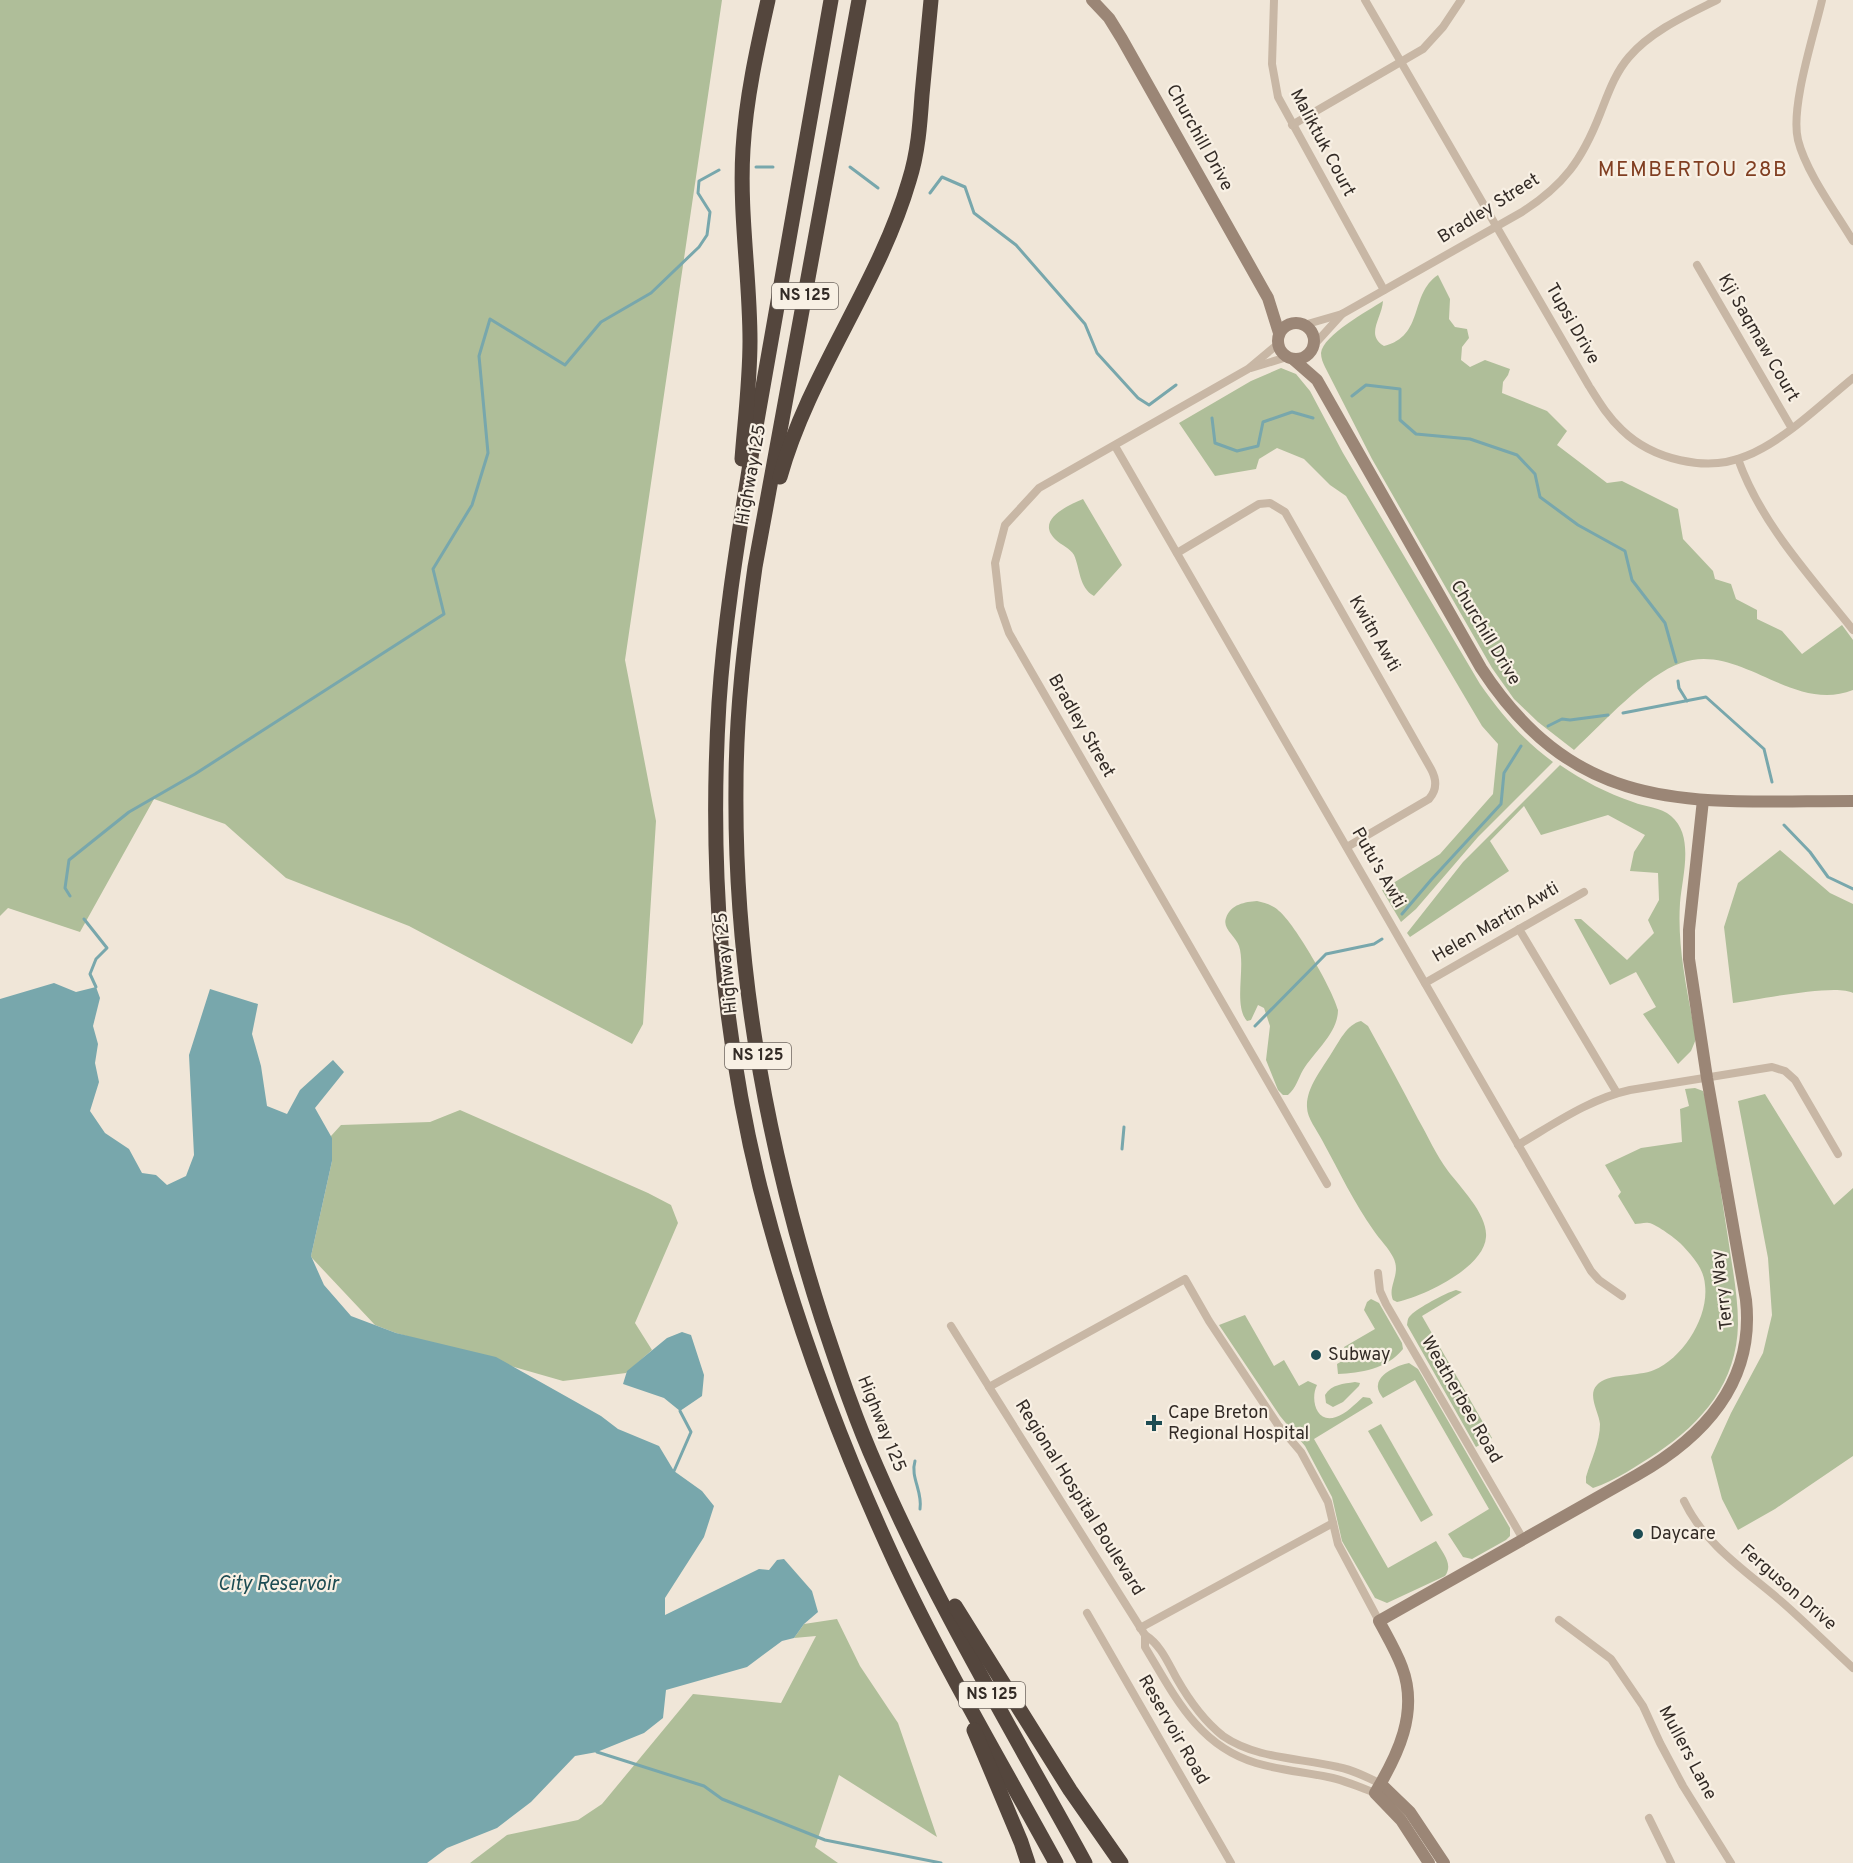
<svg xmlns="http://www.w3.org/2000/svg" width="1853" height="1863" font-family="Overpass,sans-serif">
<rect width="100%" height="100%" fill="#f0e6d8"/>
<!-- green -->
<g fill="#afbe99">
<path d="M0,0H722L625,660L656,821L643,1024L632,1044L409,926L286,878L225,824L154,799L80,932L8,908L0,916Z"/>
<path d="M1438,275L1450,299L1449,319L1455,327L1467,329L1469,338L1462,347L1461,360L1470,367L1485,360L1510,369L1508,375L1503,382L1502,393L1547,411L1567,431L1557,445L1607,483L1622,481L1678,509L1683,539L1713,571L1715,579L1731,584L1736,599L1757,610V619L1782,631L1802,654L1842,625L1853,640V690C1792,714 1740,642 1681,663C1647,674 1602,724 1574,750L1538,722L1514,699L1492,668L1372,459L1325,367C1323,363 1321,358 1321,353C1323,335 1368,311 1383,301C1382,318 1365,335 1384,346C1425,336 1409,294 1438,275Z"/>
<path d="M1281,368L1296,374L1310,391L1343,453L1480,684C1501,714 1523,740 1553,762L1478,837L1416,909L1401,922L1382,890L1440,854L1493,794L1498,744L1482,726L1346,496L1330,485L1304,459L1277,448L1259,459L1256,469L1215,476L1179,423L1251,381Z"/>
<path d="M1083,499L1122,565L1094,596C1079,588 1080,568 1074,555C1070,548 1061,545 1056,540C1034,520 1069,505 1083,499Z"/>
<path d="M1560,765C1583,781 1607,793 1633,802C1645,807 1661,807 1671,816C1695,836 1682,877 1680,903C1677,949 1688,994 1696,1039L1691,1051L1678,1064L1643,1014L1656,1007L1636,972L1610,985L1574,919H1581L1627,960L1654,933L1648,920L1659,900L1658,873L1630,871L1634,852L1645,835L1608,815L1541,835L1524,806L1490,841L1509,871L1410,937L1407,933L1463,862Z"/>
<path d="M1780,850L1830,893L1853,904V993C1837,983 1756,1000 1733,1003L1724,927L1738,883Z"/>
<path d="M1257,901C1265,903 1273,905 1279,911C1295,924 1333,990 1338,1010C1338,1033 1314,1052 1303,1070C1298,1079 1296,1088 1288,1095H1283L1278,1090L1266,1060L1270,1026L1264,1008L1258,1005L1251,1020L1247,1021C1233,1005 1246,967 1239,946C1236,936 1222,929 1226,918C1231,904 1245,902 1257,901Z"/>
<path d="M1361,1021L1368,1026C1385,1057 1402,1088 1418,1119C1428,1136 1436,1155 1448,1171C1461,1188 1488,1215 1486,1237C1484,1268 1424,1296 1397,1302L1393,1300C1387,1286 1402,1274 1393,1257C1388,1247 1380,1240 1374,1231C1354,1203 1339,1171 1322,1140C1317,1130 1307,1118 1307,1107C1306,1088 1322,1069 1331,1054C1339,1042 1347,1024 1361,1021Z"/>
<path d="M1695,1088L1703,1091L1707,1103C1714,1148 1721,1193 1728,1238C1732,1266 1738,1295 1738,1324C1737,1382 1703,1422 1657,1453C1638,1465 1615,1481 1593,1488L1586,1483V1477C1591,1460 1600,1442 1600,1424C1599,1412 1587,1395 1597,1385C1607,1373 1638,1377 1654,1370C1683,1358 1709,1317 1705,1285C1704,1269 1693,1257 1683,1246C1678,1240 1656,1224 1649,1223C1645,1222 1639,1224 1635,1224L1618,1196L1621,1192L1605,1165L1641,1148L1682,1142L1680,1109L1689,1106L1685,1089Z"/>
<path d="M1765,1094L1834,1205L1853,1188V1456L1775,1509L1738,1530L1722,1499L1711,1457L1731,1413L1763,1353L1772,1315L1768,1258L1738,1101Z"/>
<path d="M460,1110L648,1193L671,1205L678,1223L635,1323L652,1350L626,1373L563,1381L396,1333L375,1325L312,1258L311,1256L332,1161L331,1136L341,1125L430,1122Z"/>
<path d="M1456,1290L1462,1292L1422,1316L1492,1438L1476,1447L1407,1325C1408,1320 1407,1319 1411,1315C1418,1308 1445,1293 1456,1290Z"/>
<path d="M1371,1299L1379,1303L1402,1343L1403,1349C1387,1369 1360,1373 1338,1374L1337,1364L1349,1357L1344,1347L1375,1329L1364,1310L1367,1302Z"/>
<path d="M1245,1315L1274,1366L1284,1360L1299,1386L1308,1381L1317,1385C1310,1399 1316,1424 1336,1417C1346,1414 1355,1404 1363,1397L1370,1398L1373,1403L1314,1439L1388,1568L1436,1541C1442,1552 1454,1564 1445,1576L1387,1603L1375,1598L1342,1541L1332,1497L1305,1446L1280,1416L1219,1325Z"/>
<path d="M1409,1363L1418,1369L1510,1528V1536L1506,1540L1472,1559L1463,1557L1448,1534L1489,1509L1415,1380L1383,1398C1380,1394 1377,1389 1378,1385C1379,1373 1399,1365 1409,1363Z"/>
<path d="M1355,1382L1360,1383L1359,1386L1343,1402L1333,1407L1326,1403L1325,1395C1332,1384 1343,1384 1355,1382Z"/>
<path d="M1381,1424L1433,1515L1421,1522L1368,1431Z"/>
<path d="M837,1619L860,1666L898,1723L937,1837L839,1775L815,1847L838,1863H470L507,1835L578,1820L602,1804L693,1694L781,1703L816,1636L794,1638L804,1624Z"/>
</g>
<!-- water -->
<g fill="#78a7ac">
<path d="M54,983L76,992L96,987L100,998L93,1026L98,1044L95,1063L99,1082L90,1111L105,1133L129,1149L142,1173L156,1175L167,1185L186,1176L194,1155L189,1055L210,989L258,1004L252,1034L261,1066L267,1106L287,1114L300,1090L333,1060L344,1072L315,1108L332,1138V1161L311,1256L324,1285L351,1316L396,1333L496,1357L601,1416L618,1429L659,1446L674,1471L702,1491L714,1506L704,1537L665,1598V1615L759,1569L769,1570L777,1560L784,1559L812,1591L818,1612L804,1624L794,1638L782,1641L747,1667L666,1690L663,1718L644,1733L597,1752L575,1756L531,1802L497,1828L447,1848L427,1863H0V999Z"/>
<path d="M682,1332L691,1335L704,1375L702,1396L680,1411L664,1398L623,1384L627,1371L667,1338Z"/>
</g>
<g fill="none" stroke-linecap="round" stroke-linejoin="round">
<!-- stream -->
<g stroke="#78a7ac" stroke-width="3">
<path d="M756,167H773"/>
<path d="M850,167L878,188"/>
<path d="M930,193L942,177L965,187L974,213L1016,245L1085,324L1097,353L1138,398L1149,405L1176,385"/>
<path d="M1352,396L1366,385L1400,389V420L1416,434L1470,439L1517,455L1535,474L1540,497L1578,525L1625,551L1632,580L1665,623L1676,662"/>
<path d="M1212,418L1215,443L1237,451L1258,446L1263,422L1292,412L1313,418"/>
<path d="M1678,681L1679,688L1687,701"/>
<path d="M1623,713L1706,697L1764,749L1772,782"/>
<path d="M1548,726L1562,719L1570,720L1608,715"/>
<path d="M1784,825L1810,852L1828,877L1853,889"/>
<path d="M70,896L65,888L69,860L129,812L195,774L444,614L433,569L472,505L488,453L479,356L490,319L565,365L601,322L651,293L699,247L707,235L710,212L698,193L699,181L719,170"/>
<path d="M1402,914L1431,880L1501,804L1504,773L1521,746"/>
<path d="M84,919L107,948L96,959L90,974L96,987"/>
<path d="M1255,1026L1326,954L1374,944L1382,939"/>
<path d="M1122,1149L1124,1127"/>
<path d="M915,1461C910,1477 923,1492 920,1509"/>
<path d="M674,1471L691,1432L680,1411"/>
<path d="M597,1752L704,1786L722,1799L825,1840L941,1863"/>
</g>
<!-- street -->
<g stroke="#c8b7a5" stroke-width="8">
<path d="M1274,0L1272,64L1278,97L1384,290"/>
<path d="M1365,0L1589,386C1599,402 1608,417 1622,430C1652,459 1706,473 1746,456C1784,441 1821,404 1853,378"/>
<path d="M1822,0C1814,35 1790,107 1798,140C1806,172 1835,211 1853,241"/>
<path d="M1292,125L1423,49L1443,27L1461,0"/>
<path d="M1697,265L1791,427"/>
<path d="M1304,325L1342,314L1522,212C1564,185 1582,160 1600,114C1608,94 1615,73 1629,57C1651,31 1687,15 1717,0"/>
<path d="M1278,344L1248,369L1039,488L1005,525L995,563L1000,607L1009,633L1327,1184"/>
<path d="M1313,346L1342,314"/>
<path d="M1251,368L1287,357"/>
<path d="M1115,446L1591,1271L1599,1280L1622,1296"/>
<path d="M1738,459C1761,524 1811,577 1853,630"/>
<path d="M1177,553L1259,504L1270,503L1285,512L1431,769C1437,780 1437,790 1429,799L1347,847"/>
<path d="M1519,929L1617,1093"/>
<path d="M1425,983L1584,892"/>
<path d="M1518,1145C1554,1124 1589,1099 1630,1090L1772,1067L1785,1071L1795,1080L1838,1154"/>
<path d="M1378,1273L1380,1291L1386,1304L1523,1539"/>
<path d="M951,1326L989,1387"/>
<path d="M1684,1501C1705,1545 1746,1571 1782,1602C1806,1623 1829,1646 1853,1668"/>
<path d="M1087,1613L1231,1863"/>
<path d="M1559,1620L1611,1659L1643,1706L1660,1743L1683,1786L1731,1863"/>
<path d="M1379,1621L1338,1544L1328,1502L1301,1452L1278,1425L1209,1321L1185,1279L989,1387L1145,1635C1161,1645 1168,1663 1177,1679C1189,1700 1204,1721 1223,1736C1256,1759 1301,1758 1338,1767C1353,1770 1367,1777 1381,1784"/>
<path d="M1140,1628L1333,1523"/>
<path d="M1145,1635V1647C1174,1695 1198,1746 1256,1763C1279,1770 1304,1772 1328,1777C1344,1780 1360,1787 1375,1793"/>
<path d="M1649,1818L1671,1863"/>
</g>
<!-- secondary -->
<g stroke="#9b8676" stroke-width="12">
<path d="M1092,0L1109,18L1122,39L1268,298L1279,333"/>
<circle cx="1296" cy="341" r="18"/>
<path d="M1293,359L1317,380L1481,668C1580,819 1694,801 1853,801"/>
<path d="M1381,1784L1410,1812L1444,1863"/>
<path d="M1429,1863L1401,1820L1375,1793C1398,1755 1419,1712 1402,1667C1396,1651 1387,1636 1379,1621L1637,1475C1704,1437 1755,1382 1746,1300L1707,1078L1689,959V930L1703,800"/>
</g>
<!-- highway -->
<g stroke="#54463d" stroke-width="15">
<path d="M831,0C805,144 779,288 755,432C741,522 725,612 719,703C709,863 721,1030 760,1187C793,1316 839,1441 895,1562C943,1665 1002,1764 1056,1863"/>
<path d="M859,0L755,567C745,639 736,712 736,785C734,967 767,1148 822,1319C839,1370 855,1419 877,1468C936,1604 1014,1733 1085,1863"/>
<path d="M742,459C745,420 750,380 750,341C750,277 739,213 743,149C746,98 757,49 768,0"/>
<path d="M780,477C809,373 879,284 909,181C918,153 920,124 922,95C925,64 928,32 931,0"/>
<path d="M955,1606L1070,1790L1121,1863"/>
<path d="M974,1730L1021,1842L1028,1863"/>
</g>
</g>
<!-- markers -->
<g fill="#1d4c53" stroke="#f8f0e4" stroke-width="2">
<circle cx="1316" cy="1355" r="6"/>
<path d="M1151 1414h6v6h6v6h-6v6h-6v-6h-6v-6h6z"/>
<circle cx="1638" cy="1534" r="6"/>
</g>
<g text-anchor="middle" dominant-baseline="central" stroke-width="4.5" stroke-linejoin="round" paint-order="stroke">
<!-- shield labels -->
<g fill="#f8f0e4" stroke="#6e665f" stroke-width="1.5">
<rect x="772" y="283" width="66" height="26" rx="4.5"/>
<rect x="725" y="1043" width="66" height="26" rx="4.5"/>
<rect x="959" y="1682" width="66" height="26" rx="4.5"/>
</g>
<g font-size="16" font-weight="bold" fill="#332b26">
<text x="805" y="296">NS 125</text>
<text x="758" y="1056">NS 125</text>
<text x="992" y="1695">NS 125</text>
</g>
<!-- street labels -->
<g font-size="18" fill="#332b26" stroke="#f8f0e4">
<text transform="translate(1199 138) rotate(61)">Churchill Drive</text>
<text transform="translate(1322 143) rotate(62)">Maliktuk Court</text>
<text transform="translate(1489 209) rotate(-32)">Bradley Street</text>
<text transform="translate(1572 324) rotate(60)">Tupsi Drive</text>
<text transform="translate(1758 338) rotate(60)">Kji Saqmaw Court</text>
<text transform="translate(752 475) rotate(-80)">Highway 125</text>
<text transform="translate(1485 633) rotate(59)">Churchill Drive</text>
<text transform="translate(1374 634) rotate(60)">Kwitn Awti</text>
<text transform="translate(1081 726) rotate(60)">Bradley Street</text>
<text transform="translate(1378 868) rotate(60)">Putu's Awti</text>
<text transform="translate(1496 923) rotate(-30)">Helen Martin Awti</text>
<text transform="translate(727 963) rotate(-96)">Highway 125</text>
<text transform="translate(1723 1290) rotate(-97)">Terry Way</text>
<text transform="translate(1461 1400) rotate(60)">Weatherbee Road</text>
<text transform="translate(881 1424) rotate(68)">Highway 125</text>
<text transform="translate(1079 1498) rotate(58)">Regional Hospital Boulevard</text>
<text transform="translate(1788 1588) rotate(41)">Ferguson Drive</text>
<text transform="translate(1173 1730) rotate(60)">Reservoir Road</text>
<text transform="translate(1687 1753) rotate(62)">Mullers Lane</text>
</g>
<!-- poi labels -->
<g font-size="18" fill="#332b26" stroke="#f8f0e4" text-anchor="start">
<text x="1328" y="1355">Subway</text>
<text x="1168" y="1413">Cape Breton<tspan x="1168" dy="21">Regional Hospital</tspan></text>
<text x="1650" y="1534">Daycare</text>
</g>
<!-- water labels -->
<g font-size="20" font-style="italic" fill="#1d4c53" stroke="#f8f0e4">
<text x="278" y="1585">City Reservoir</text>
</g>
<!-- quarter labels -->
<g font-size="21" letter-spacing="1.5" fill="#803e21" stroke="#f8f0e4">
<text x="1693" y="170">MEMBERTOU 28B</text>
</g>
</g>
</svg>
